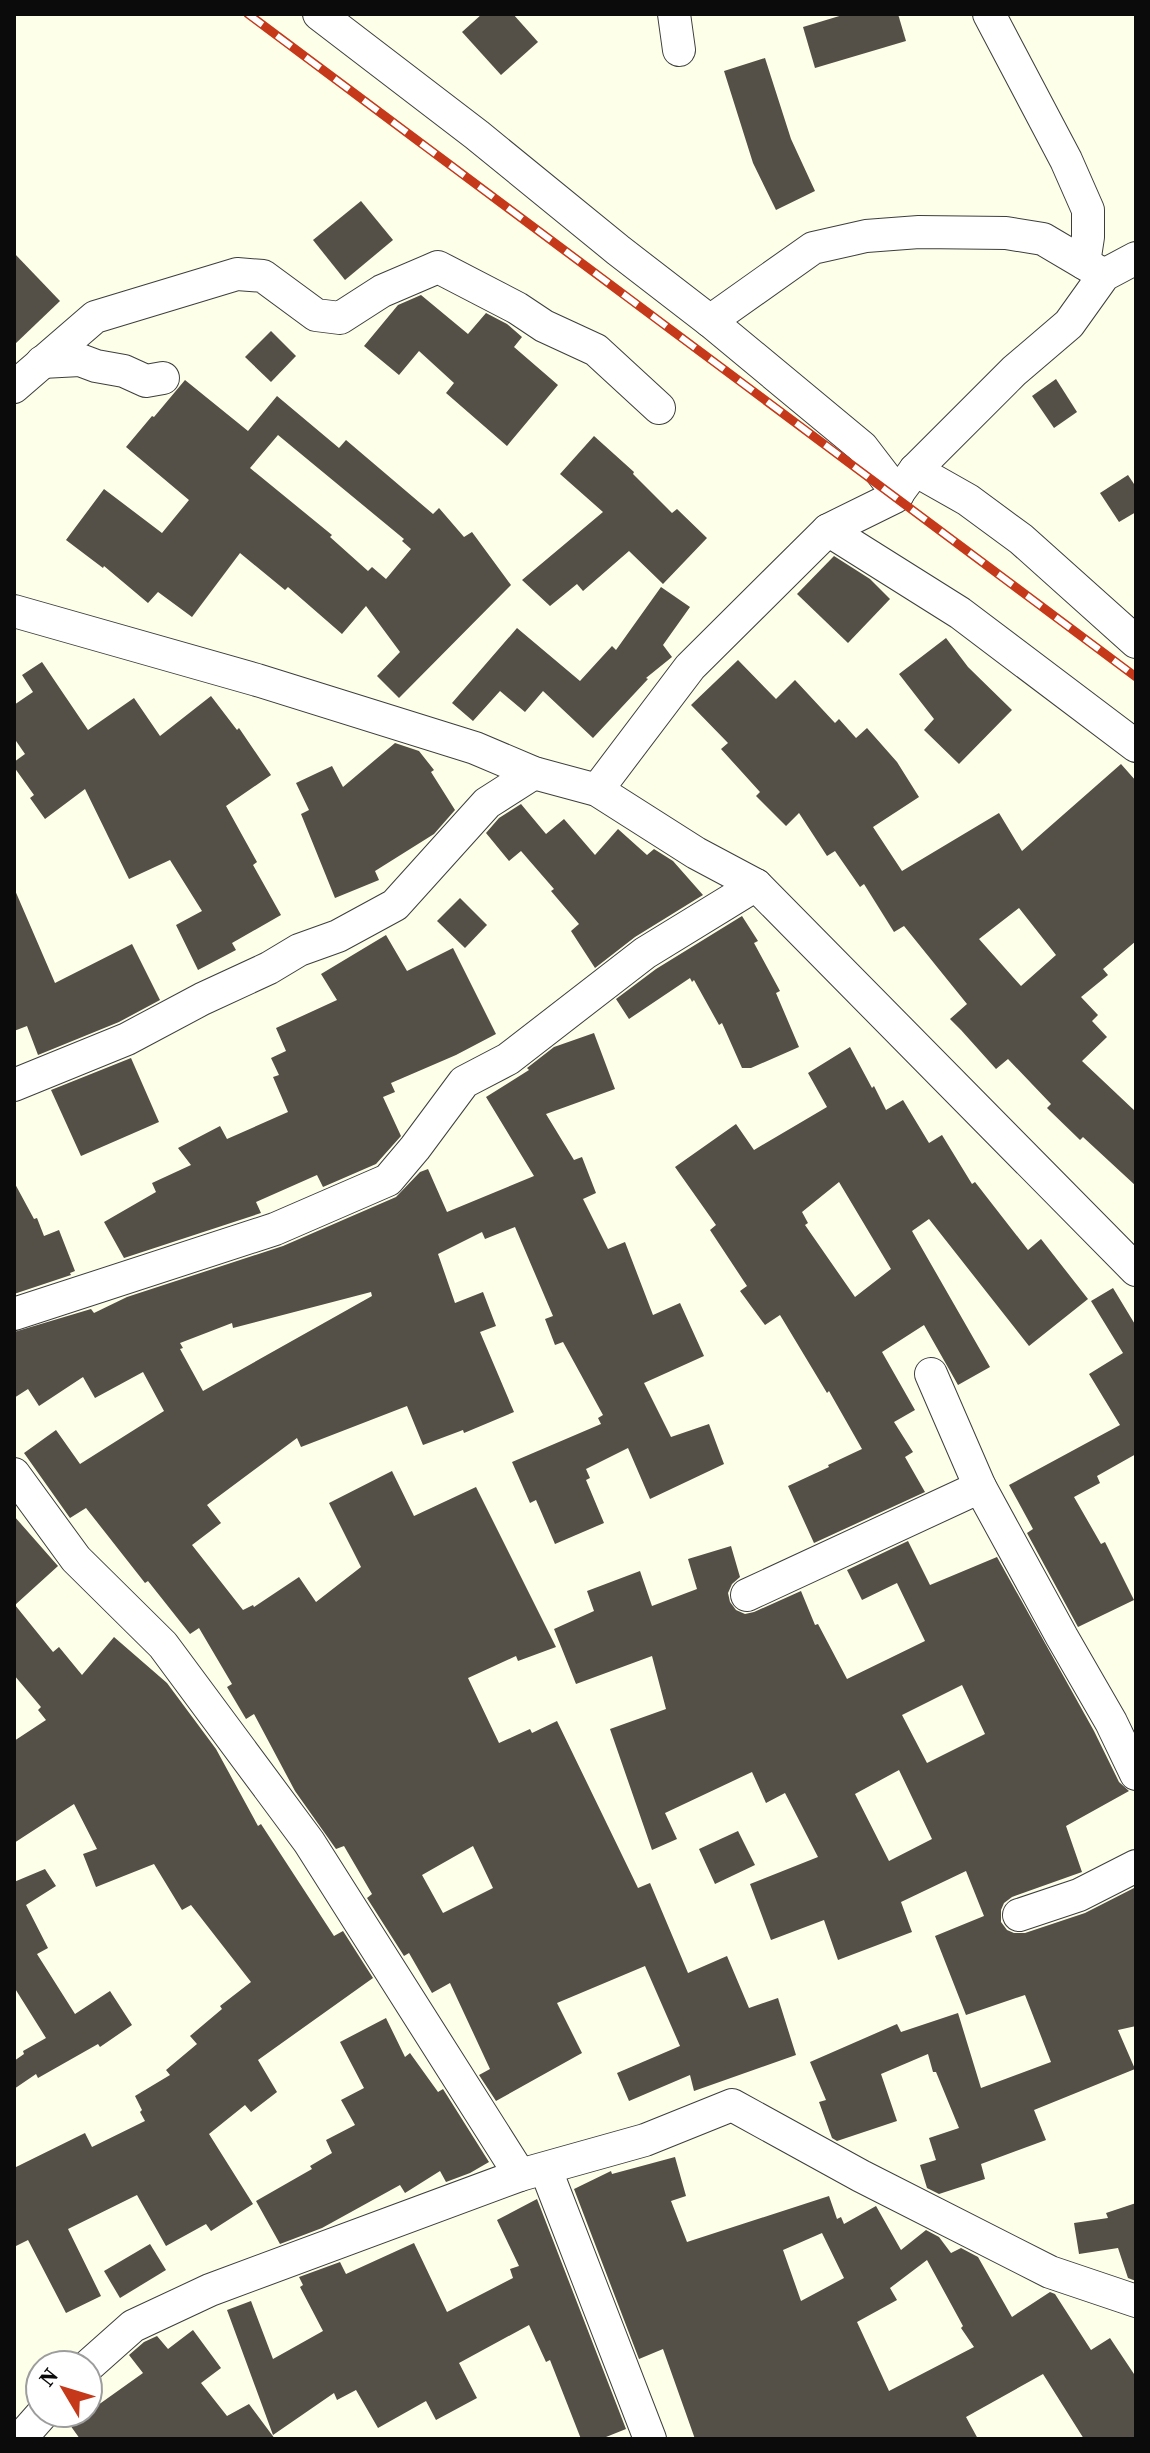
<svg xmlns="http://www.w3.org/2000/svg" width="1150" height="2453" font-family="'Source Serif 4',serif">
<rect width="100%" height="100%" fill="#feffe9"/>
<!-- building -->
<g fill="#544f47" fill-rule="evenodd">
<path d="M482,14H513L538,42L501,75L462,32Z"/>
<path d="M846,14H898L906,41L815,68L803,27Z"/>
<path d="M765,58L791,139L815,191L776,210L753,163L724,71Z"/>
<path d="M361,201L393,240L345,280L313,240Z"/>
<path d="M14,253L60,301L14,345Z"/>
<path d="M421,295L468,334L486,313L507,324L522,337L514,347L558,385L507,446L446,393L454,383L419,351L399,375L364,346L398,305Z"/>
<path d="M271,331L296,356L271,382L245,357Z"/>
<path d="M1056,379L1077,412L1054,428L1032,396Z"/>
<path d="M185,380L248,431L277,396L339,448L346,440L433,514L439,508L464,537L472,532L511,585L399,698L377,676L400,652L366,606L342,634L288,587L285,590L240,553L192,617L158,592L148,603L104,566L103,568L66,540L104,489L162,533L189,500L126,447L152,416L154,417ZM278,435L404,539L402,541L411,549L386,579L372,567L368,571L330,537L332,535L250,468Z"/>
<path d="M594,436L634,472L633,474L672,513L677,509L707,538L663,584L629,551L583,591L577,584L550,606L522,580L603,512L560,474Z"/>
<path d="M1128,475L1136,487V512L1119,522L1100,493Z"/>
<path d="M834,556L870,579L890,599L848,643L797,594Z"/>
<path d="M661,587L690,607L663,645L672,657L646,678L648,679L593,738L543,691L525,712L500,691L473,721L452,703L517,628L580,681L612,646L616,650Z"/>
<path d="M946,638L968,667L1012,710L959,764L924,730L934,719L899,674Z"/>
<path d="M738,660L776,699L795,680L835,723L839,719L856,738L867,728L897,762L919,797L873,827L902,871L999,813L1022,851L1121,764L1136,781V941L1103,969L1108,975L1081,997L1098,1015L1092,1021L1107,1037L1082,1061L1136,1112V1186L1083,1137L1080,1140L1047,1108L1051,1104L1008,1059L996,1069L961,1030L950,1019L967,1004L904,926L894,932L864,884L860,887L835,851L827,856L799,813L786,826L756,796L760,792L721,749L728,743L691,705ZM1019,908L1056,955L1021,986L979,939Z"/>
<path d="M42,662L88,730L134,698L160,736L211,696L237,730L239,728L271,775L226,806L257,862L253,865L281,915L232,943L236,950L198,970L176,925L202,911L170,860L129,879L85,789L45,819L30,798L34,795L14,767V762L25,754L14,738V705L33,692L22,675Z"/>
<path d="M395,743L419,751L434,770L431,772L455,810L434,834L375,871L379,880L335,898L301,814L309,810L296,783L332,766L343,787Z"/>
<path d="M521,804L546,834L564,819L595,855L618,829L647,855L654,849L673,861L703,895L635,937L595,968L571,931L579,924L551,891L554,889L521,851L509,861L486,833L499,818Z"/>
<path d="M14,888L55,983L132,944L160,1000L119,1022L38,1055L27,1026L14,1031Z"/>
<path d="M460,898L487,925L465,948L437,921Z"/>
<path d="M742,916L758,941L754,943L780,991L776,993L799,1047L751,1068H742L722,1023L719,1025L694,980L692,982L690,978L629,1019L616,999L656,969Z"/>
<path d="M386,935L407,971L453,948L496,1034L456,1055L391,1083L395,1092L383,1097L401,1136L376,1164L323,1187L317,1175L256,1202L261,1213L124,1258L104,1222L156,1192L152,1183L191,1165L178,1148L220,1126L227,1139L288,1112L273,1077L279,1075L271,1058L286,1051L276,1028L337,1000L321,974Z"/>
<path d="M594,1033L615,1089L546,1114L574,1160L582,1157L596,1193L583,1199L608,1249L625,1242L653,1315L680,1303L704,1356L644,1383L671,1437L709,1424L724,1464L650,1499L628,1448L586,1469L590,1478L586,1480L604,1523L555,1544L536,1500L530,1503L512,1462L601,1424L598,1418L603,1415L563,1342L555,1345L545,1319L553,1316L515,1227L485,1239L482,1232L438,1254L455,1303L483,1292L496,1326L480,1332L514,1412L464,1433L463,1430L423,1445L407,1406L301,1447L297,1438L207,1505L221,1523L192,1545L243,1610L253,1605L254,1607L299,1577L316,1602L361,1567L329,1503L392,1471L414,1516L476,1487L556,1647L518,1661L516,1656L468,1678L499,1743L530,1729L532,1733L557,1721L638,1888L650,1883L688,1973L727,1956L749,2008L778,1998L796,2055L694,2091L690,2075L629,2101L617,2073L680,2046L645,1966L557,2003L582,2053L496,2101L479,2075L490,2069L450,1983L432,1993L409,1953L404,1956L367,1898L372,1894L344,1846L336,1849L295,1791L254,1714L246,1719L227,1687L232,1684L199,1628L190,1634L148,1581L145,1583L86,1508L70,1518L24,1453L56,1430L80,1464L164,1411L143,1372L95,1398L83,1377L39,1406L28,1389L14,1398V1332L91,1309L94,1313L127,1297L283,1246L396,1197L420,1172L428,1169L447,1212L534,1176L486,1097L529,1070L527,1068L554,1047ZM371,1292L372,1296L203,1391L180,1349L183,1348L180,1343L232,1323L233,1328ZM473,1846L493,1888L443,1913L422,1875Z"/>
<path d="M850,1047L872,1088L874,1086L886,1110L903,1100L929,1143L942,1135L972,1184L975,1182L1028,1250L1041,1239L1088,1299L1029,1346L929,1219L912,1231L990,1367L958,1385L924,1325L882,1352L915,1410L894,1422L913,1452L905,1457L925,1492L814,1543L788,1486L829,1467L828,1465L862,1449L829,1391L827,1393L780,1315L765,1325L740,1291L747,1286L710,1230L716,1225L675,1167L736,1124L754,1150L827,1107L808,1073ZM839,1182L891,1269L855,1297L805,1225L808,1223L802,1212Z"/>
<path d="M131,1058L159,1122L81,1156L51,1090Z"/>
<path d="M14,1182L34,1219L37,1218L44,1236L59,1230L75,1271L70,1273L71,1275L14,1294Z"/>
<path d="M1113,1288L1136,1326V1454L1097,1476L1100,1483L1074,1497L1101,1544L1105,1542L1134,1600L1078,1627L1027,1533L1033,1529L1009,1485L1120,1425L1089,1374L1123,1353L1091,1301Z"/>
<path d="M14,1516L58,1566L15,1605L53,1652L59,1647L82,1675L114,1637L167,1683L216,1749L258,1826L261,1824L334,1936L343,1931L373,1978L258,2060L277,2092L251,2112L245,2105L209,2134L253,2204L211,2231L206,2224L166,2246L137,2195L68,2229L101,2296L66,2313L28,2240L14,2247V2168L85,2133L92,2147L145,2121L140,2112L142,2110L135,2096L170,2075L166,2070L197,2044L190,2036L222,2009L220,2006L251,1982L191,1905L182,1910L154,1864L96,1887L83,1854L97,1849L74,1804L14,1843V1741L46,1720L38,1710L41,1707L14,1675Z"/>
<path d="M908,1541L930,1585L997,1557L1094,1731L1119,1782L1129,1791L1066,1826L1082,1872L1012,1897L1004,1903L1001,1910V1922L1007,1930L1014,1933H1025L1085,1913L1136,1887V2026L1118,2030L1135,2069L1034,2110L1046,2140L981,2164L985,2179L939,2194L927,2188L920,2165L936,2160L929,2138L959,2128L936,2072H933L928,2054L881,2074L897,2121L837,2141L832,2138L819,2102L826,2100L810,2062L897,2024L901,2032L958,2013L981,2088L1051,2062L1025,1995L966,2015L935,1936L984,1916L966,1871L901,1902L912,1932L838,1960L824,1920L771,1940L750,1884L818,1857L785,1793L766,1803L752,1772L665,1813L677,1839L652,1850L610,1729L666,1709L652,1656L576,1684L554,1629L594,1611L587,1591L640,1571L652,1606L697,1589L688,1559L731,1546L740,1577L732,1584L728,1593L730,1602L736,1610L745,1614L754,1612L801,1591L815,1625L818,1624L847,1679L925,1641L897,1583L862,1600L847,1570ZM962,1685L985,1734L927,1763L902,1715ZM899,1770L932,1839L889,1861L855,1794Z"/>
<path d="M738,1831L755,1865L715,1884L699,1849Z"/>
<path d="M45,1869L56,1886L26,1905L48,1948L37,1954L75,2014L110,1991L132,2025L100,2047L98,2044L38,2078L36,2074L14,2089V2061L24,2054L23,2051L46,2038L14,1987V1882Z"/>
<path d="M386,2018L405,2057L410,2053L438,2092L443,2089L489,2162L470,2173L446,2182L440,2171L405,2193L400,2185L322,2228L280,2244L256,2201L312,2169L310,2166L332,2153L326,2140L355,2125L341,2100L364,2088L340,2042Z"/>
<path d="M675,2157L686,2196L671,2201L687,2242L829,2196L837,2219L841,2217L844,2224L876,2206L901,2250L926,2230L939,2237L951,2253L961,2248L978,2257L1012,2317L1050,2292L1055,2294L1091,2350L1110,2338L1136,2377V2439H1084L1043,2374L966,2417L978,2439H695L663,2349L639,2359L574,2189L611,2171L612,2174ZM822,2233L844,2278L801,2301L783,2250ZM927,2260L963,2326L961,2328L974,2347L889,2391L857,2322L897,2300L890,2288Z"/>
<path d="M537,2199L626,2429L601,2439H581L550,2360L546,2362L529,2325L459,2363L477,2398L436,2420L426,2401L378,2428L356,2390L337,2400L334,2393L273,2435L227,2310L251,2301L273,2359L323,2331L300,2287L303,2285L299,2277L340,2262L346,2274L414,2243L447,2312L513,2278L510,2269L519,2266L497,2220Z"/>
<path d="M1136,2203V2281L1128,2278L1118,2248L1079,2254L1074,2223L1108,2218L1106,2213Z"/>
<path d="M150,2244L166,2270L120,2298L104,2271Z"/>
<path d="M193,2330L221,2368L201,2383L227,2416L249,2404L275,2439H80L70,2425L143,2373L129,2355L144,2342L157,2336L168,2349Z"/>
</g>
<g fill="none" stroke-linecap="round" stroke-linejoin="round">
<!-- street casing -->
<g stroke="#3e3e3e" stroke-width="34">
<g id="street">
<path d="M319,14L477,135L618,250L710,321L862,447L898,494"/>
<path d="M674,14L679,50"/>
<path d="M989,14L1066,160L1088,210V237L1084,263"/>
<path d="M710,321L813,248L866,236L919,232L1006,233L1043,239L1104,275"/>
<path d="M42,362L80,360L96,366L124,371L146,381L163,378"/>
<path d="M14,387L95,317L237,274L263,276L316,315L340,318L382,291L438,267L517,308L544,326L596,350L659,408"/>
<path d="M915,470L968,500L1021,539L1136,642"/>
<path d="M828,530L960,613L1136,746"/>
<path d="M14,611L257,680L475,748L534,773L597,790L696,853L756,885L1136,1270"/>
<path d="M597,790L690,667L828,530L895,497L915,470L1014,371L1069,324L1104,275L1136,258"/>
<path d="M14,1085L127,1039L202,999L269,968L299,950L338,936L395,905L487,803L534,773"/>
<path d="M14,1314L275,1229L388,1180L415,1148L464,1082L508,1059L645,953L756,885"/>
<path d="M931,1374L980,1487L1062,1637L1111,1722L1136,1774"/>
<path d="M14,1474L76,1559L163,1645L309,1842L520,2175"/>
<path d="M747,1595L980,1487"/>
<path d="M1019,1915L1079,1895L1136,1866"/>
<path d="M546,2170L650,2439"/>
<path d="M88,2366L133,2326L210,2290L520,2175L645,2140L732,2105L861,2176L1050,2272L1136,2301"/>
<path d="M20,2439L43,2413"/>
</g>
</g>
<!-- street -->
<use href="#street" stroke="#fff" stroke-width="32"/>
<!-- rail casing -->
<g stroke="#c5391a" stroke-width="9">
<path id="rail" d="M248,14L1136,677"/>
</g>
<!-- rail -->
<use href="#rail" stroke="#fff" stroke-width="6" stroke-dasharray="18" stroke-linecap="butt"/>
</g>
<!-- border -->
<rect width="1150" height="2453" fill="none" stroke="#0b0b0b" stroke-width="32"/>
<!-- north arrow -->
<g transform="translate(64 2389) rotate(308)"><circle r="38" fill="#ffffff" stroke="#9d9d9d" stroke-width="2"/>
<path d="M0-6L14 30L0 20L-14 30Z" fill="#c5391a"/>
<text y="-12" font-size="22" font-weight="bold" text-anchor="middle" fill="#0b0b0b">N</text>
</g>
</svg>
